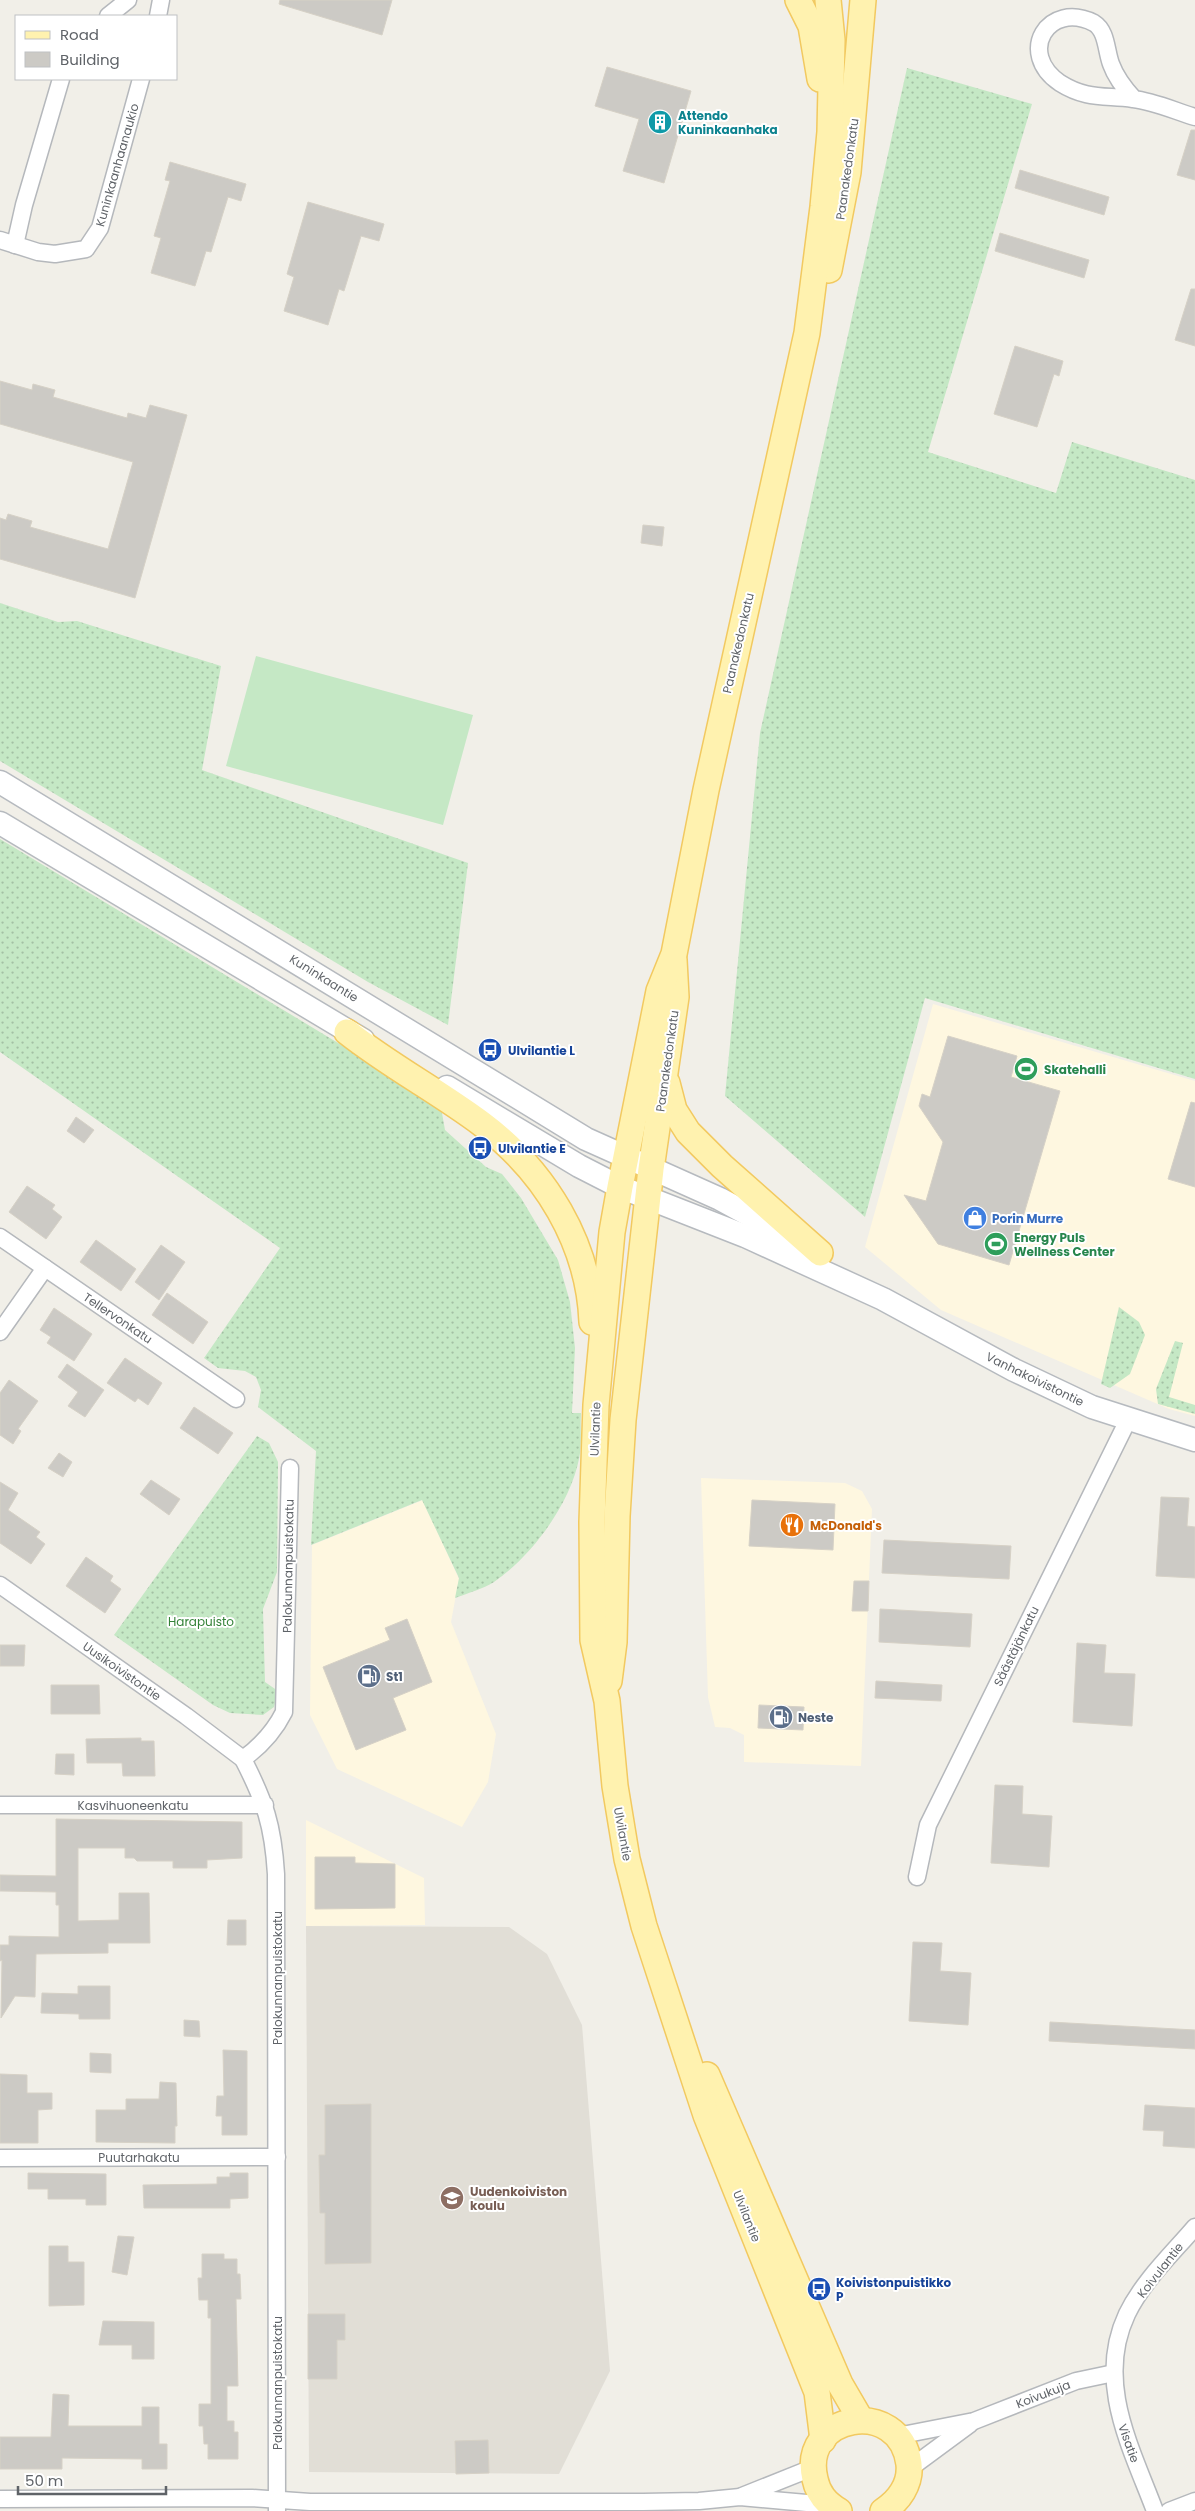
<svg xmlns="http://www.w3.org/2000/svg" width="1195" height="2511" font-family="Poppins,sans-serif">
<defs>
<pattern id="grass-dots" width="8" height="8" patternUnits="userSpaceOnUse" patternTransform="scale(1.25)"><rect width="8" height="8" fill="#c5e8c5"/><path d="M2 2h.1M6 6h.1" fill="none" stroke="#a3c0a4" stroke-width="1.8" stroke-linecap="round"/></pattern>
</defs>
<rect width="100%" height="100%" fill="#f1efe8"/>
<!-- commercial -->
<g fill="#fef7e0">
<path d="M933,1004L1195,1081V1416L1169,1409L941,1310L865,1247Z"/>
<path d="M701,1478L845,1483L862,1491L872,1509L861,1766L744,1762V1735L730,1728L715,1727L708,1697Z"/>
<path d="M423,1500L459,1579L451,1622L496,1734L488,1782L462,1827L337,1769L310,1715L312,1545Z"/>
<path d="M306,1820L424,1878L425,1925L306,1926Z"/>
</g>
<!-- education -->
<path fill="#e1ded6" d="M306,1926L509,1927L547,1954L582,2025L610,2371L559,2474L309,2472Z"/>
<!-- grass -->
<g fill="url(#grass-dots)">
<path d="M907,68L1032,104L928,452L1056,493L1072,442L1195,480V1079L925,998L865,1217L725,1096L760,733Z"/>
<path d="M0,603L58,622L77,621L221,666L202,770L468,863L448,1025L368,982L0,761Z"/>
<path d="M0,839L416,1090L442,1113L445,1130L486,1167L502,1174L521,1198L558,1260L570,1302L575,1348L572,1413H581C580,1428 582,1445 579,1459C570,1504 532,1556 494,1582C483,1589 468,1593 455,1598L459,1578L422,1500L311,1545L316,1451L258,1407L261,1390L256,1377L245,1371L218,1368L204,1358L280,1248L0,1052Z"/>
<path d="M1119,1307L1139,1322L1145,1335L1130,1374L1110,1388L1101,1384Z"/>
<path d="M1175,1341L1183,1343L1169,1397L1195,1405V1414L1158,1404L1156,1389Z"/>
<path d="M257,1436L269,1443L278,1462L277,1572L263,1609L265,1682L278,1691L274,1707L263,1715L230,1713L213,1705L114,1635Z"/>
</g>
<!-- garden -->
<path fill="#c5e8c5" d="M256,656L473,715L443,825L226,766Z"/>
<!-- building -->
<g fill="#cccac5" stroke="#d6d1c6">
<path d="M280,0H392L382,35L279,4Z"/>
<path d="M607,67L691,91L664,183L623,171L639,119L595,106Z"/>
<path d="M1191,130H1195V180L1177,175Z"/>
<path d="M170,162L246,184L241,201L228,197L211,252L206,251L195,286L151,273L161,238L154,236L170,181L165,180Z"/>
<path d="M1020,170L1109,197L1104,215L1015,188Z"/>
<path d="M308,202L384,224L379,241L361,236L344,291L339,289L328,325L284,311L294,277L287,274Z"/>
<path d="M1000,233L1089,260L1084,278L995,251Z"/>
<path d="M1191,289H1195V346L1175,340Z"/>
<path d="M1015,346L1063,361L1059,376L1054,374L1037,427L994,414Z"/>
<path d="M0,381L32,390L33,384L55,390L53,397L127,418L128,413L146,418L150,405L187,415L135,598L0,559V518L6,520L8,514L32,521L30,527L108,549L133,462L0,424Z"/>
<path d="M643,525L664,527L662,546L641,543Z"/>
<path d="M948,1036L1017,1056L1011,1077L1060,1091L1009,1265L938,1244L904,1195L926,1201L943,1142L919,1106L922,1094L930,1097Z"/>
<path d="M1191,1102L1195,1103V1187L1168,1179Z"/>
<path d="M76,1117L94,1130L84,1143L67,1131Z"/>
<path d="M27,1186L55,1205L52,1209L62,1217L46,1239L9,1212Z"/>
<path d="M96,1240L136,1269L121,1291L80,1262Z"/>
<path d="M161,1245L185,1262L159,1300L135,1282Z"/>
<path d="M167,1293L208,1322L193,1344L152,1315Z"/>
<path d="M54,1308L92,1334L74,1361L47,1343L51,1337L40,1330Z"/>
<path d="M125,1358L162,1383L148,1405L138,1398L135,1402L107,1383Z"/>
<path d="M67,1364L104,1390L85,1417L68,1406L78,1392L58,1377Z"/>
<path d="M9,1380L38,1401L18,1429L21,1431L13,1444L0,1435V1393Z"/>
<path d="M194,1407L233,1433L218,1454L180,1428Z"/>
<path d="M59,1453L72,1462L63,1477L48,1468Z"/>
<path d="M151,1480L180,1499L169,1515L140,1494Z"/>
<path d="M0,1482L18,1493L8,1510L40,1532L36,1537L45,1544L31,1564L0,1543Z"/>
<path d="M1161,1497L1189,1498L1187,1526L1195,1527V1578L1156,1576Z"/>
<path d="M752,1500L835,1504L833,1550L749,1546Z"/>
<path d="M884,1540L1011,1546L1009,1579L882,1573Z"/>
<path d="M86,1557L113,1576L110,1581L121,1589L105,1613L66,1586Z"/>
<path d="M854,1581H869L868,1611H852Z"/>
<path d="M880,1609L972,1614L970,1647L879,1642Z"/>
<path d="M407,1619L432,1682L393,1698L406,1730L356,1750L323,1667L390,1640L385,1628Z"/>
<path d="M1077,1643L1106,1645L1104,1673L1135,1674L1132,1726L1073,1722Z"/>
<path d="M0,1645H25L24,1666H0Z"/>
<path d="M876,1681L942,1685L941,1701L875,1698Z"/>
<path d="M51,1685H99L100,1714H51Z"/>
<path d="M759,1705L804,1707L803,1730L758,1728Z"/>
<path d="M141,1738V1741H154L155,1776H123L122,1763H87L86,1739Z"/>
<path d="M56,1754H74V1775L55,1774Z"/>
<path d="M995,1785L1023,1786L1022,1814L1052,1816L1049,1867L991,1863Z"/>
<path d="M56,1819L242,1822V1858L207,1860V1868H173V1861H137L134,1858H125V1848H78V1921L119,1920V1893H149L150,1943H108V1953L36,1954L35,1997L15,1996L1,2018L2,1960L0,1961V1945H9V1936L59,1937V1905H56V1892L0,1891V1875L56,1876Z"/>
<path d="M315,1857H355V1863L395,1864V1908L315,1909Z"/>
<path d="M228,1920H246V1945H227Z"/>
<path d="M913,1942L942,1943L940,1971L971,1973L968,2025L909,2021Z"/>
<path d="M78,1986H110V2019H79V2014L41,2013L42,1993L78,1994Z"/>
<path d="M184,2020L199,2021L200,2037L184,2036Z"/>
<path d="M1050,2022L1195,2030V2049L1049,2041Z"/>
<path d="M223,2050L247,2051V2135H222V2116H216L217,2096H224Z"/>
<path d="M90,2053L111,2054V2073L90,2072Z"/>
<path d="M0,2074L27,2075V2093H52V2109L38,2110V2143H0Z"/>
<path d="M160,2082L176,2083L177,2126H175V2143L96,2142V2110H126V2099H159Z"/>
<path d="M371,2104V2263L325,2264V2213H320L319,2155H325V2105Z"/>
<path d="M1145,2105L1195,2108V2148L1163,2146L1164,2131L1143,2130Z"/>
<path d="M28,2173L106,2174V2205H86V2199H48V2189H28Z"/>
<path d="M230,2173H248V2198L230,2199V2208H144L143,2185L217,2184V2177H230Z"/>
<path d="M118,2236L134,2237L127,2275L112,2272Z"/>
<path d="M49,2246H68V2262H84V2305L49,2306Z"/>
<path d="M202,2254H224V2259H237V2274H240L241,2299H236L238,2386H227V2421H234V2432H238V2459H208V2444H204L203,2426H199V2404H211V2318H208V2300H199L198,2278H202Z"/>
<path d="M308,2314H345V2340H337V2379H308Z"/>
<path d="M103,2321L154,2322V2359H132V2345H99Z"/>
<path d="M53,2394L69,2395L68,2426H142V2407H159V2444H167V2469H142V2459L62,2458V2469H0V2437H51Z"/>
<path d="M488,2440L489,2473L456,2474L455,2441Z"/>
</g>
<g fill="none" stroke-linecap="round" stroke-linejoin="round">
<!-- street casing -->
<g stroke="#b5b8bc" stroke-width="19">
<g id="street">
<path d="M108,16L128,0"/>
<path d="M158,16L161,0"/>
<path d="M1134,99C1124,88 1116,78 1111,64C1106,51 1107,31 1094,23C1048,0 1016,53 1060,83C1087,100 1105,95 1133,99C1153,101 1175,111 1195,117"/>
<path d="M0,240L38,252L55,254L86,249L100,228L141,79"/>
<path d="M15,245L24,205L61,79"/>
<path d="M0,1237L236,1399"/>
<path d="M0,1332L45,1268"/>
<path d="M0,1585L186,1716L243,1759"/>
<path d="M0,1805H265"/>
<path d="M917,1877L928,1825L1128,1420"/>
<path d="M0,2158L277,2157"/>
<path d="M897,2436L974,2421L1076,2381L1114,2373"/>
<path d="M909,2469L970,2424"/>
<path d="M742,2496L812,2468"/>
<path d="M0,2499L252,2498L310,2502H643L699,2501L740,2497L829,2505"/>
<path d="M277,2511L276,1874C273,1825 265,1802 243,1759C261,1746 274,1732 284,1712L290,1468"/>
<path d="M1155,2511C1131,2447 1095,2382 1127,2314C1143,2281 1172,2254 1195,2227"/>
<path d="M1169,2511L1195,2501"/>
</g>
</g>
<!-- secondary casing -->
<g stroke="#b6babf" stroke-width="25">
<g id="secondary">
<path d="M0,782L586,1139L720,1199L799,1242"/>
<path d="M0,823L363,1040"/>
<path d="M447,1087L579,1166L620,1187L745,1236L883,1299L1014,1370L1092,1407L1195,1440"/>
</g>
</g>
<!-- primary casing -->
<g stroke="#f2c960" stroke-width="28">
<g id="primary">
<path d="M798,0L811,26L820,79"/>
<path d="M829,270L848,172L863,0"/>
<path d="M347,1032C390,1066 438,1091 482,1124C545,1171 589,1243 592,1322"/>
<path d="M667,1083L674,1110L688,1132L722,1166L820,1253"/>
<path d="M609,1681L614,1642L617,1516L623,1420L651,1169L676,997L674,960"/>
<path d="M707,2075L840,2384L861,2420"/>
<path d="M823,2440L817,2392L706,2115L644,1926L627,1859L615,1786L607,1701L593,1640L592,1522L596,1405L612,1232L620,1187L659,991L674,954L706,790L807,333L823,207L830,132L832,40L828,0"/>
<path d="M839,2511C826,2503 818,2494 815,2479C799,2414 900,2396 909,2464C911,2484 899,2501 883,2511"/>
</g>
</g>
<!-- street -->
<use href="#street" stroke="#fff" stroke-width="16"/>
<!-- secondary -->
<use href="#secondary" stroke="#fff" stroke-width="22"/>
<!-- primary -->
<use href="#primary" stroke="#fff2af" stroke-width="25"/>
</g>
<!-- icons -->
<defs>
<g id="building-disc" transform="scale(1.25)"><circle r="9.5" fill="#0f9aa8" stroke="#fff"/><path d="M-4-6H4V6H1V3H-1V6H-4ZM-2.5-4.3h1.7v1.8h-1.7ZM.8-4.3h1.7v1.8H.8ZM-2.5-1h1.7V.8h-1.7ZM.8-1h1.7V.8H.8Z" fill="#fff"/></g>
<g id="bus-disc" transform="scale(1.25)"><circle r="9.5" fill="#1a4fb4" stroke="#fff"/><path d="M-5-6H5V4H4V6H2V4H-2V6H-4V4H-5ZM-3.5-4V0h7V-4ZM-3.5 1.2v1.5H-2V1.2ZM2 1.2v1.5H3.5V1.2Z" fill="#fff"/></g>
<g id="stadium-disc" transform="scale(1.25)"><circle r="9.5" fill="#2e9e5b" stroke="#fff"/><path d="M0-5a6.5 5 0 1 0 0 10a6.5 5 0 1 0 0-10ZM-3.5-1.8h7v3.6h-7Z" fill="#fff"/></g>
<g id="shop-disc" transform="scale(1.25)"><circle r="9.5" fill="#3f7fe0" stroke="#fff"/><path d="M-5-2.5h2.3a2.7 3.5 0 0 1 5.4 0H5L5.5 6h-11ZM-1.5-2.5h3a1.5 2.3 0 0 0-3 0Z" fill="#fff"/></g>
<g id="restaurant-disc" transform="scale(1.25)"><circle r="9.5" fill="#e8710a" stroke="#fff"/><path d="M-5-6h1v4h1v-4h1v4h1v-4h1v5L-1.5 .5V6h-2V.5L-5-1ZM5-6V6H3V1.5H1.5Q1.5-4 5-6Z" fill="#fff"/></g>
<g id="fuel-disc" transform="scale(1.25)"><circle r="9.5" fill="#5c6f8a" stroke="#fff"/><path d="M-5.5-6h7V0h2V4h1.3V-2.5L3-4.5l.8-.8L6-3V5H2.5V1h-1V6h-7ZM-4.2-4.7v3.2H.2V-4.7Z" fill="#fff"/></g>
<g id="school-disc" transform="scale(1.25)"><circle r="9.5" fill="#8d6e63" stroke="#fff"/><path d="M0-5L7-2L0 1L-7-2ZM-4 1L0 2.5L4 1V4Q0 6-4 4Z" fill="#fff"/></g>
</defs>
<g fill-rule="evenodd">
<use href="#building-disc" x="660" y="122"/>
<use href="#bus-disc" x="490" y="1050"/>
<use href="#stadium-disc" x="1026" y="1069"/>
<use href="#bus-disc" x="480" y="1148"/>
<use href="#shop-disc" x="975" y="1218"/>
<use href="#stadium-disc" x="996" y="1244"/>
<use href="#restaurant-disc" x="792" y="1525"/>
<use href="#fuel-disc" x="369" y="1676"/>
<use href="#fuel-disc" x="781" y="1717"/>
<use href="#school-disc" x="452" y="2198"/>
<use href="#bus-disc" x="819" y="2289"/>
</g>
<g text-anchor="middle" dominant-baseline="central" stroke-width="4" stroke-linejoin="round" paint-order="stroke">
<!-- culture labels -->
<g font-size="12" font-weight="bold" fill="#0d838f" stroke="#fff" text-anchor="start">
<text x="678" y="115">Attendo<tspan x="678" dy="14">Kuninkaanhaka</tspan></text>
</g>
<!-- street labels -->
<g font-size="12" fill="#5f6368" stroke="#fff">
<text transform="translate(117 165) rotate(-74)">Kuninkaanhaanaukio</text>
<text transform="translate(847 169) rotate(-82)">Paanakedonkatu</text>
<text transform="translate(738 643) rotate(-77)">Paanakedonkatu</text>
<text transform="translate(324 978) rotate(32)">Kuninkaantie</text>
<text transform="translate(667 1061) rotate(-82)">Paanakedonkatu</text>
<text transform="translate(118 1318) rotate(34)">Tellervonkatu</text>
<text transform="translate(1035 1379) rotate(26)">Vanhakoivistontie</text>
<text transform="translate(595 1429) rotate(-88)">Ulvilantie</text>
<text transform="translate(288 1566) rotate(-89)">Palokunnanpuistokatu</text>
<text transform="translate(1016 1646) rotate(-64)">Säästäjänkatu</text>
<text transform="translate(122 1671) rotate(35)">Uusikoivistontie</text>
<text x="133" y="1805">Kasvihuoneenkatu</text>
<text transform="translate(623 1834) rotate(80)">Ulvilantie</text>
<text transform="translate(277 1978) rotate(-90)">Palokunnanpuistokatu</text>
<text x="139" y="2157">Puutarhakatu</text>
<text transform="translate(747 2216) rotate(68)">Ulvilantie</text>
<text transform="translate(1160 2270) rotate(-52)">Koivulantie</text>
<text transform="translate(277 2383) rotate(-90)">Palokunnanpuistokatu</text>
<text transform="translate(1043 2394) rotate(-21)">Koivukuja</text>
<text transform="translate(1129 2443) rotate(70)">Visatie</text>
</g>
<!-- transit labels -->
<g font-size="12" font-weight="bold" fill="#164399" stroke="#fff" text-anchor="start">
<text x="508" y="1050">Ulvilantie L</text>
<text x="498" y="1148">Ulvilantie E</text>
<text x="836" y="2282">Koivistonpuistikko<tspan x="836" dy="14">P</tspan></text>
</g>
<!-- leisure labels -->
<g font-size="12" font-weight="bold" fill="#27864d" stroke="#fff" text-anchor="start">
<text x="1044" y="1069">Skatehalli</text>
<text x="1014" y="1237">Energy Puls<tspan x="1014" dy="14">Wellness Center</tspan></text>
</g>
<!-- shop labels -->
<g font-size="12" font-weight="bold" fill="#366cbe" stroke="#fff" text-anchor="start">
<text x="992" y="1218">Porin Murre</text>
</g>
<!-- food labels -->
<g font-size="12" font-weight="bold" fill="#c56008" stroke="#fff" text-anchor="start">
<text x="810" y="1525">McDonald's</text>
</g>
<!-- park labels -->
<g font-size="12" fill="#348238" stroke="#fff">
<text x="201" y="1621">Harapuisto</text>
</g>
<!-- service labels -->
<g font-size="12" font-weight="bold" fill="#4e5e75" stroke="#fff" text-anchor="start">
<text x="386" y="1676">St1</text>
<text x="798" y="1717">Neste</text>
</g>
<!-- education labels -->
<g font-size="12" font-weight="bold" fill="#785e54" stroke="#fff" text-anchor="start">
<text x="470" y="2191">Uudenkoiviston<tspan x="470" dy="14">koulu</tspan></text>
</g>
</g>
<!-- legend -->
<rect x="15" y="15" width="162" height="65" fill="#ffffff" stroke="#bfc1c3"/>
<rect x="25" y="31" width="25" height="8" fill="#fff2af" stroke="#bfc1c3"/>
<text x="60" y="40" font-size="15" fill="#5f6368">Road</text>
<rect x="25" y="52" width="25" height="15" fill="#cccac5" stroke="#bfc1c3"/>
<text x="60" y="65" font-size="15" fill="#5f6368">Building</text>
<!-- scale -->
<path d="M18 2486v8h148v-8" fill="none" stroke="#5f6368" stroke-width="2.5"/>
<text x="25" y="2486" font-size="15" fill="#5f6368" stroke="#ffffff" stroke-width="4" paint-order="stroke">50 m</text>
</svg>
